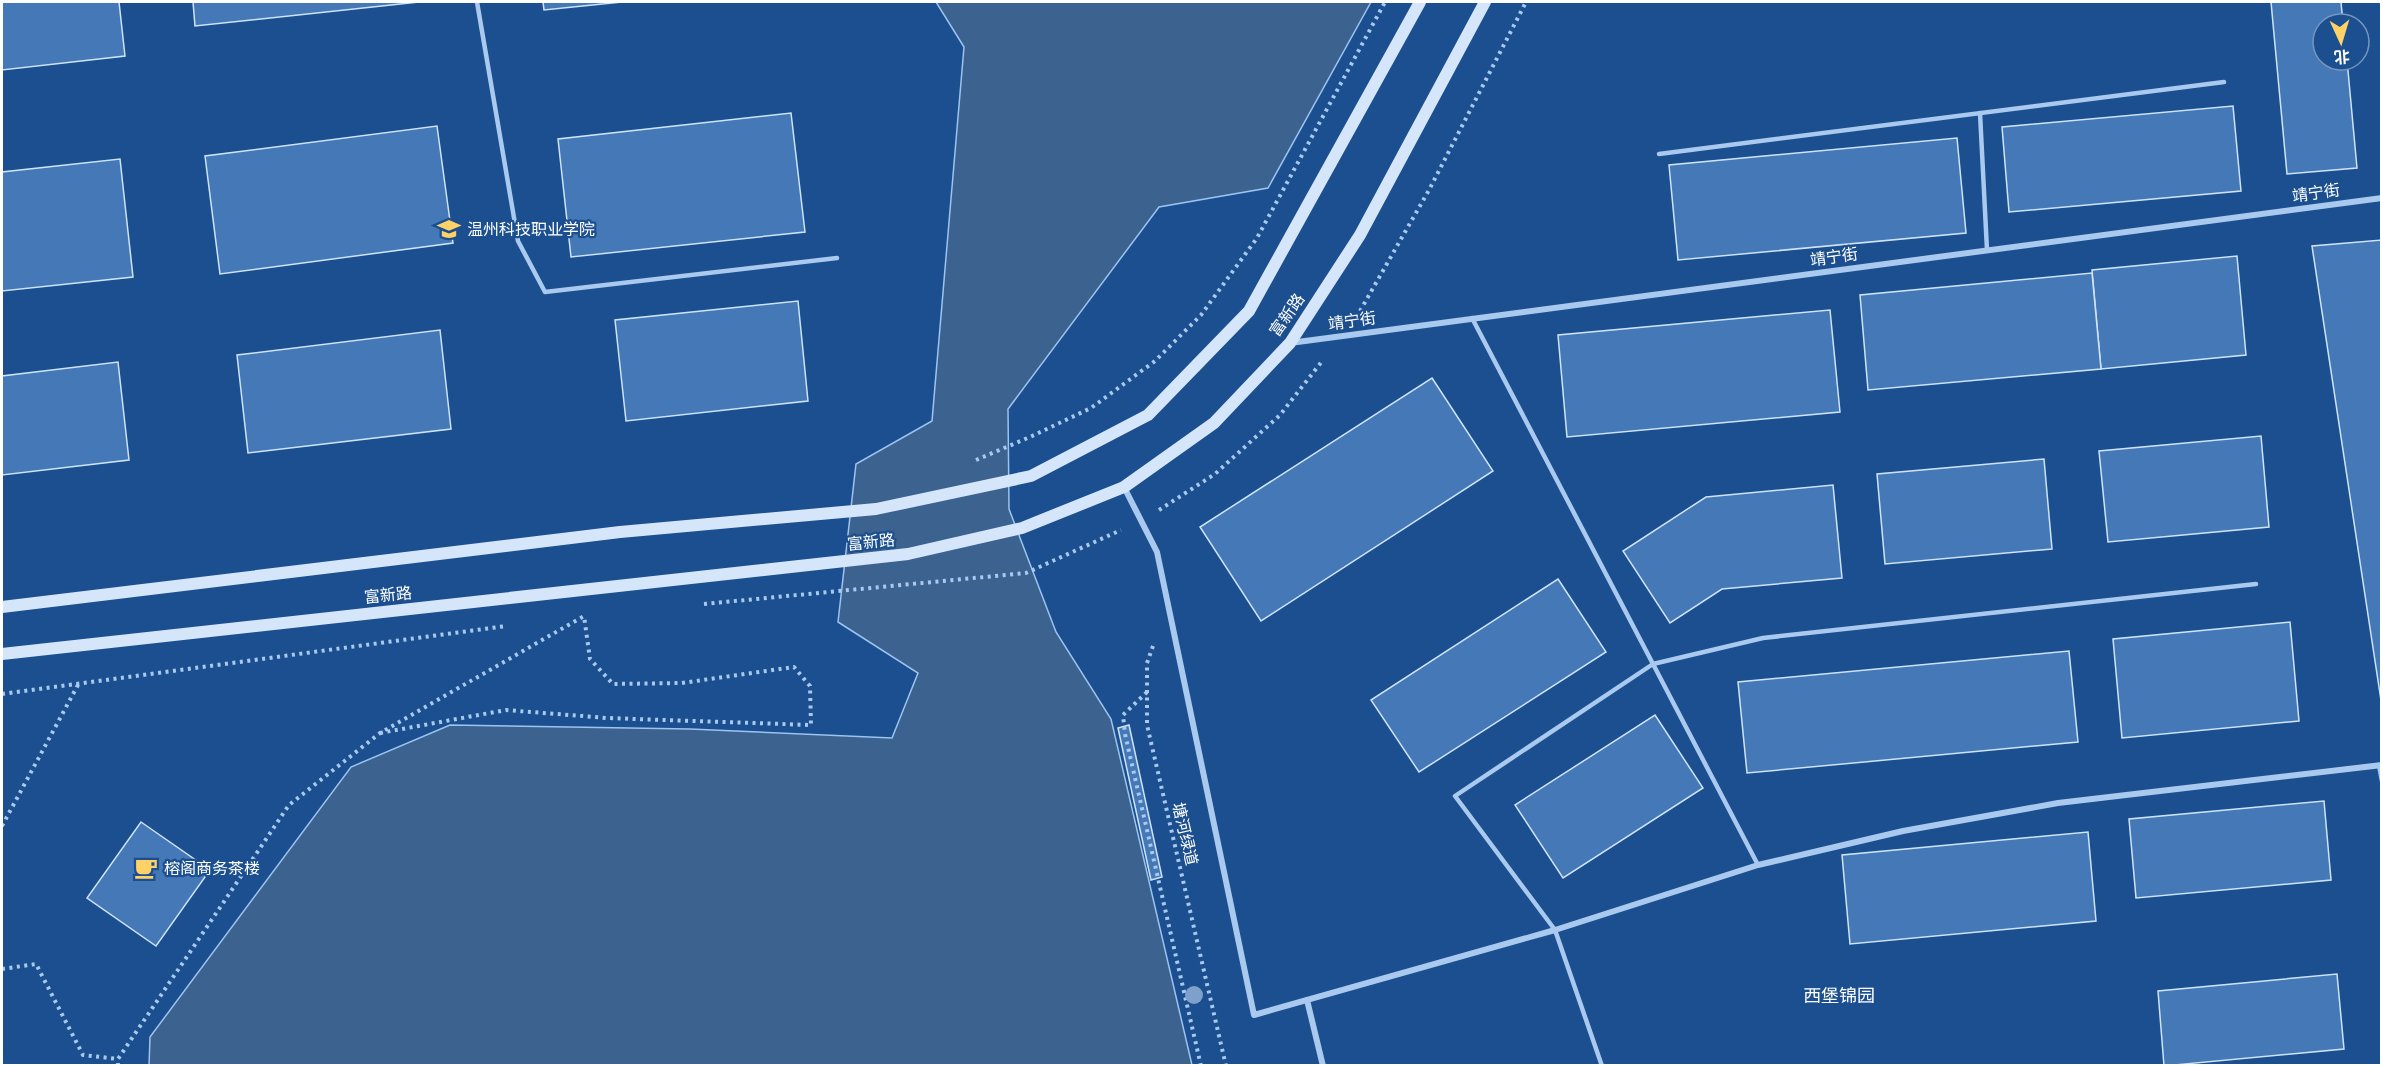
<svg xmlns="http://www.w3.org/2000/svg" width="2383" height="1067" font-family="Raleway,'Noto Sans SC',sans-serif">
<rect width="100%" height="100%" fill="#1b4f8f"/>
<!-- water -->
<path fill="#3c6290" stroke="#9cc4f0" stroke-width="1.5" d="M936,2H1371L1268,188L1159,207L1008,409L1009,509L1056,632L1111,719L1192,1065L149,1066L150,1037L351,767L450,725L690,729L892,738L918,673L838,622L856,464L932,421L964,47Z"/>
<!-- building -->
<g fill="#4478b7" stroke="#cfe3fa" stroke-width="1.5">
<path d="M2,2H119L125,56L2,70Z"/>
<path d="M193,2H419L195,26Z"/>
<path d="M543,2H622L544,10Z"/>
<path d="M2271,2H2341L2343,24H2323V60H2347L2357,168L2287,174Z"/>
<path d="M2233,106L2241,191L2009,212L2002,127Z"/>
<path d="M791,113L805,232L571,257L558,139Z"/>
<path d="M437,126L453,243L220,274L205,156Z"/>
<path d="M1957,138L1966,233L1678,260L1669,165Z"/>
<path d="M120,159L133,277L2,291V172Z"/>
<path d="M2382,240V707L2312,246Z"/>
<path d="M2237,256L2246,355L2101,369L2092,270Z"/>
<path d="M2092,273L2101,369L1868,390L1860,295Z"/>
<path d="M798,301L808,401L626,421L615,320Z"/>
<path d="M1830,310L1840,412L1567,437L1558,335Z"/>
<path d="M440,330L451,429L248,453L237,355Z"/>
<path d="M118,362L129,460L2,475V376Z"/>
<path d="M1432,378L1493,471L1261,621L1200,527Z"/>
<path d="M2261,436L2269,527L2108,542L2099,451Z"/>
<path d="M2044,459L2052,549L1885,564L1877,474Z"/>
<path d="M1833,485L1842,578L1722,589L1670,623L1623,551L1706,497Z"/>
<path d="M1558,579L1606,652L1419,772L1371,700Z"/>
<path d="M2290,622L2299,721L2122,738L2113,639Z"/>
<path d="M2069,651L2078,742L1747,773L1738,682Z"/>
<path d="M1655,715L1703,788L1563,878L1515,805Z"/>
<path d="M1129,725L1162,877L1151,880L1118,728Z"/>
<path d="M2324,801L2331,880L2136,898L2129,819Z"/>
<path d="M141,822L210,870L156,946L87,898Z"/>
<path d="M2088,832L2096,921L1850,944L1842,855Z"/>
<path d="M2337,974L2344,1049L2164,1066L2158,991Z"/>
</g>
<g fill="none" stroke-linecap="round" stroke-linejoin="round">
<!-- path -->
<g stroke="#a9c9ee" stroke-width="4" stroke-dasharray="3 4.5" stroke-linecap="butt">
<path d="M2381,2L2382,3"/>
<path d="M1360,311L1429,190L1526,2"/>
<path d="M976,460L1030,437L1091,408L1155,361L1201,315L1257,238L1385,2"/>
<path d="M1159,510L1215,474L1280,415L1323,360"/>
<path d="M704,604L1026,573L1121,530"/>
<path d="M1153,646L1147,663V725L1226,1066"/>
<path d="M1147,692L1123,715L1125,734L1201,1066"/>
<path d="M2,694L506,626"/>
<path d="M380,733L506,710L607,718L811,725L810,686L794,667L682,683L613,684L590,659L584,616"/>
<path d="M2,826L79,683"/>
<path d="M2,969L36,964L83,1055L118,1059"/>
<path d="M118,1066V1059L289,805L380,733L584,616"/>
</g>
<!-- lane -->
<g stroke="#a9c9ee" stroke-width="4.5">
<path d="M477,2L518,241L545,292L837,258"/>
<path d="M1980,113L1987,250"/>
<path d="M1659,154L2224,82"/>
<path d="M1472,318L1653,664L1455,796L1555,930L1602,1066"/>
<path d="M2379,765L2382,781"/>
<path d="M1758,865L1653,664L1763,638L2256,584"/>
</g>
<!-- street -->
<g stroke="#a9c9ee" stroke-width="6">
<path d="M1290,343L2382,198"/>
<path d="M1124,487L1157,552L1254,1015L1555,930L1758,865L1903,831L2058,803L2382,765"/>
<path d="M1307,1000L1323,1066"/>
</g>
<!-- secondary -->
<g stroke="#d6e6fa" stroke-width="12">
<path d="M2,607L620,532L876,509L1031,476L1148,415L1249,311L1420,2"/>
<path d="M2,654L908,554L1022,528L1124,487L1214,423L1290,343L1360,235L1485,2"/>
</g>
</g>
<!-- trees -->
<circle fill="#7ea0ca" cx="1194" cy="995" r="9"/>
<!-- icons -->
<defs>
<g id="university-bare" transform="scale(1.8)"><path d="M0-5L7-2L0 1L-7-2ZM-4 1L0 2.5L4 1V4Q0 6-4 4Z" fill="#ffd166" stroke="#1b4f8f" stroke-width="2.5" paint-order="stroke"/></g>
<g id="cafe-bare" transform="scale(1.8)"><path d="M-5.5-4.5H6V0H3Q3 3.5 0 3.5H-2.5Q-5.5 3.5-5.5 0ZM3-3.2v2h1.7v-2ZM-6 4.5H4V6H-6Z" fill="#ffd166" stroke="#1b4f8f" stroke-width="2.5" paint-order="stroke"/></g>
</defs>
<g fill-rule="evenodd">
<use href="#university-bare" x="449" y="229"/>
<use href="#cafe-bare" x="146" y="868"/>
</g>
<g text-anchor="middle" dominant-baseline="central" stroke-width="4.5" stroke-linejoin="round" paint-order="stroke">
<!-- street labels -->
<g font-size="16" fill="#fff" stroke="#1b4f8f">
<text transform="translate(2316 193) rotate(-8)">靖宁街</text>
<text transform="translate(1834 257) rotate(-8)">靖宁街</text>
<text transform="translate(1287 315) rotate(-55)">富新路</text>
<text transform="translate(1352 321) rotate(-8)">靖宁街</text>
<text transform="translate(871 542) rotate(-6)">富新路</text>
<text transform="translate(388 595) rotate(-6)">富新路</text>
<text transform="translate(1185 834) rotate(77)">塘河绿道</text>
</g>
<!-- poi labels -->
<g font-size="16" fill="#fff" stroke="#1b4f8f" text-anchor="start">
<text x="467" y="229">温州科技职业学院</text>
<text x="164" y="868">榕阁商务茶楼</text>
</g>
<!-- neighbourhood labels -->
<g font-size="18" fill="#fff" stroke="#1b4f8f">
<text x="1839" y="995">西堡锦园</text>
</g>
</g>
<!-- border -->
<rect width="2383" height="1067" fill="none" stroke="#ffffff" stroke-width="6"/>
<!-- north arrow -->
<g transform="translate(2341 42) rotate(176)"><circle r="28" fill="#1b4f8f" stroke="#7695bc" stroke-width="1.5"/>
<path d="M0-4.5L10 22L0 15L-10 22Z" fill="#ffd166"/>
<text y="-9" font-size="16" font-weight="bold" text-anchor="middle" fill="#ffffff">北</text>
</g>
</svg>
